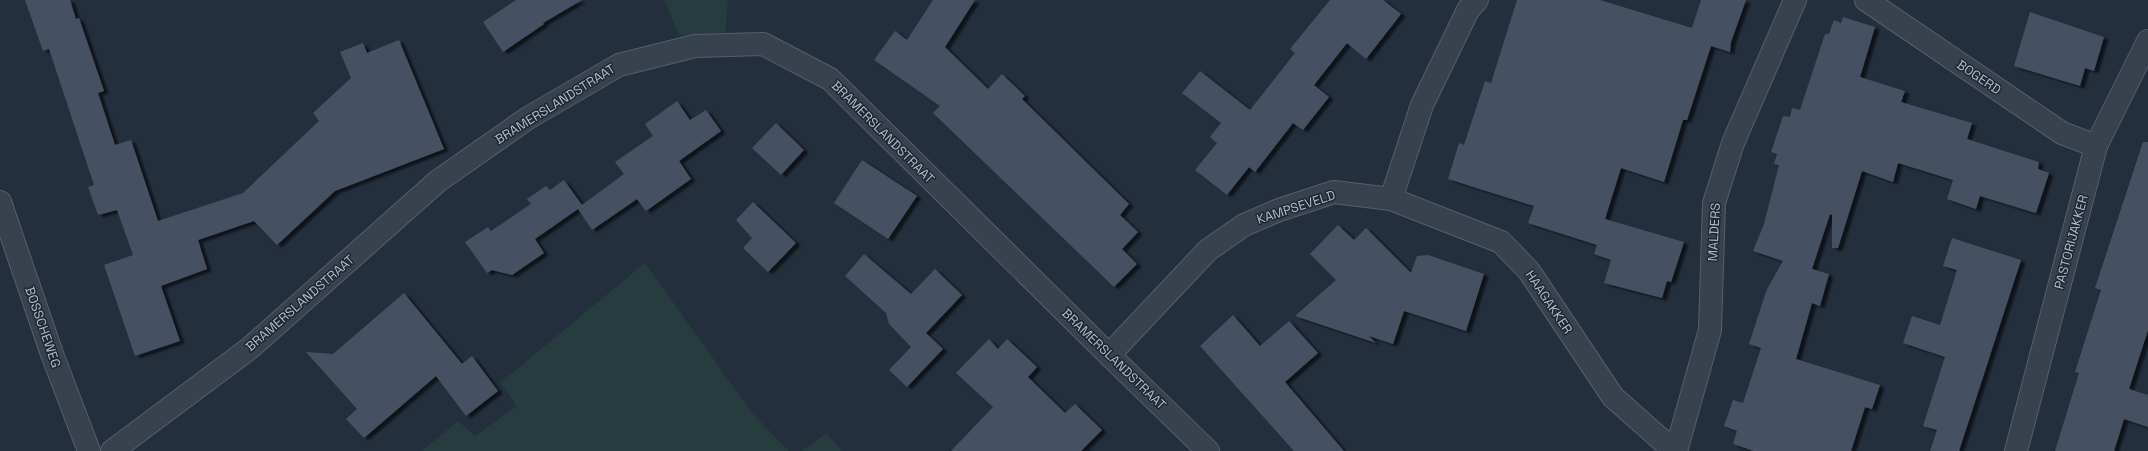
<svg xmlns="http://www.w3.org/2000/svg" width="2148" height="451" font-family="'Space Grotesk',sans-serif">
<defs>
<filter id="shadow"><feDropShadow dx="4.5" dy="2.5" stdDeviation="1" flood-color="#0009"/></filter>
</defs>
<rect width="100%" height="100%" fill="#242f3e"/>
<!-- green -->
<g fill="#263c3f">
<path d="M664,0H728L725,34L679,35Z"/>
<path d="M645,263L752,413L789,451H422L458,421L475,436L517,406L500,383Z"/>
<path d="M827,433L841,451H801Z"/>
</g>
<!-- building -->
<g fill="#455162" filter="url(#shadow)">
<path d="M25,0H70L76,19L79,18L104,91L98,93L115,145L131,140L158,221L243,193L319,121L313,113L351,78L340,52L363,43L367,53L399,40L444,149L335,191L277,245L254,221L198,240L207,269L161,286L180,341L135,356L104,265L133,255L117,210L98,215L88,187L94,185L49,49L43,51Z"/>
<path d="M516,0H582L543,23L544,24L503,52L483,22Z"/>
<path d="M933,0H975L945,47L988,89L1002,74L1025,96L1022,99L1129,204L1120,215L1138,232L1122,249L1137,264L1114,287L933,113L940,106L874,60L895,31L907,40Z"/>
<path d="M1330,0H1383L1401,14L1366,59L1347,43L1314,85L1329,97L1303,130L1293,123L1255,172L1249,167L1227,195L1195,170L1217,143L1210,137L1221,123L1182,93L1200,71L1250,110L1295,53L1290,49Z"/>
<path d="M1517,0H1600L1692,28L1701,0H1746L1731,42L1730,52L1711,46L1687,120H1683L1664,182L1621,168L1605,219L1684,242L1671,282L1667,281L1662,298L1604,283L1611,260L1594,254L1597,245L1528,223L1534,206L1448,179L1459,143L1464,145L1485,81L1491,83Z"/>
<path d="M2030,12L2104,37L2094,71L2085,68L2080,86L2014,66Z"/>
<path d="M1843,17L1875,27L1860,77L1905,91L1901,102L1972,123L1967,139L2039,162L2038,169L2049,173L2036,213L1980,196L1976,209L1947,199L1953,180L1898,163L1893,182L1862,171L1838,248H1832V215L1830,214L1812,269L1829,274L1820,306L1812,303L1796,359L1880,385L1872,409L1865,407L1851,451H1754L1733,444L1737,431L1724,426L1733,400L1743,403L1761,348L1749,344L1767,289L1783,261L1753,251L1764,224L1779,165L1774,164L1777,154L1771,152L1783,116L1790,117L1792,108L1800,110L1825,34H1829L1834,20L1841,23Z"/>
<path d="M677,101L690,120L706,110L721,131L679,161L691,179L646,211L637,199L592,230L578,209L535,239L544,253L512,275L492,270L487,273L465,242L488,227L491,231L531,204L527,199L546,186L550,190L564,180L582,205L624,174L615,162L653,136L645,124Z"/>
<path d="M776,123L804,150L781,175L752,148Z"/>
<path d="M2143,142H2148V330L2129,389L2148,395V427L2124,419L2114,451H2055L2079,373L2075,372L2101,290L2095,288Z"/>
<path d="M862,160L917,196L888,239L834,203Z"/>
<path d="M753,202L796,243L768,272L743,248L752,238L736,220Z"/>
<path d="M1338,225L1354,240L1366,228L1411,273L1417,256L1428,255L1484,274L1466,331L1404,311L1393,344L1369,336L1376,343L1295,316L1336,280L1310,254Z"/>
<path d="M1952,238L2021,260L1959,451H1930L1937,430L1923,426L1945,357L1903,343L1912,316L1940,325L1957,270L1943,266Z"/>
<path d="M864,254L911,294L935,269L962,295L926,333L943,349L907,387L889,370L911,347L889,324L886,313L845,276Z"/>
<path d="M404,293L462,364L472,356L498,391L466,416L436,376L364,438L346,419L357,409L306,352L333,354Z"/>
<path d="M1233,315L1260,346L1289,321L1318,353L1285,382L1344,451H1294L1200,346Z"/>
<path d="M989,339L998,349L1007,339L1037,367L1028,377L1065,413L1075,404L1102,430L1081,451H951L993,407L956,373Z"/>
</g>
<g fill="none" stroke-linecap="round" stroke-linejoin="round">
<!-- minor casing -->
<g stroke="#565f6c" stroke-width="24">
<g id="minor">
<path d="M1866,0L2062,133L2096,146"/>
<path d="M1391,199L1501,242L1529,271L1613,397L1674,451"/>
<path d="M0,202L52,354L89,451"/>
<path d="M1109,355L1208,250L1244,225L1279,210L1334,192L1391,199L1422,105L1468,10L1477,0"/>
<path d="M112,451L250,348L438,181L528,118L619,65L695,46L763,44L830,79L1109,355L1208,451"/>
<path d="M1676,451L1710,330L1714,203L1733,143L1795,0"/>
<path d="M2016,451L2096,146L2148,41"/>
</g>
</g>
<!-- minor -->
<use href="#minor" stroke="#38414e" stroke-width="22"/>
</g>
<g text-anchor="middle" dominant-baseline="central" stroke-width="3" stroke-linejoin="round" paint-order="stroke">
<!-- street labels -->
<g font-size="13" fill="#b4bcc9" stroke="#1d2633">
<text transform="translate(1979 77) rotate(34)">BOGERD</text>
<text transform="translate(555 104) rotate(-32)">BRAMERSLANDSTRAAT</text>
<text transform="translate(883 132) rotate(45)">BRAMERSLANDSTRAAT</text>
<text transform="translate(1296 207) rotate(-18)">KAMPSEVELD</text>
<text transform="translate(1714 232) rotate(-87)">MALDERS</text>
<text transform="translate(2071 242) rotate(-75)">PASTORIJAKKER</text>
<text transform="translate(1549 302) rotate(56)">HAAGAKKER</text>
<text transform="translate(300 303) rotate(-41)">BRAMERSLANDSTRAAT</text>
<text transform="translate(43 327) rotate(71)">BOSSCHEWEG</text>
<text transform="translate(1114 359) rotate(44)">BRAMERSLANDSTRAAT</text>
</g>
</g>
</svg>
